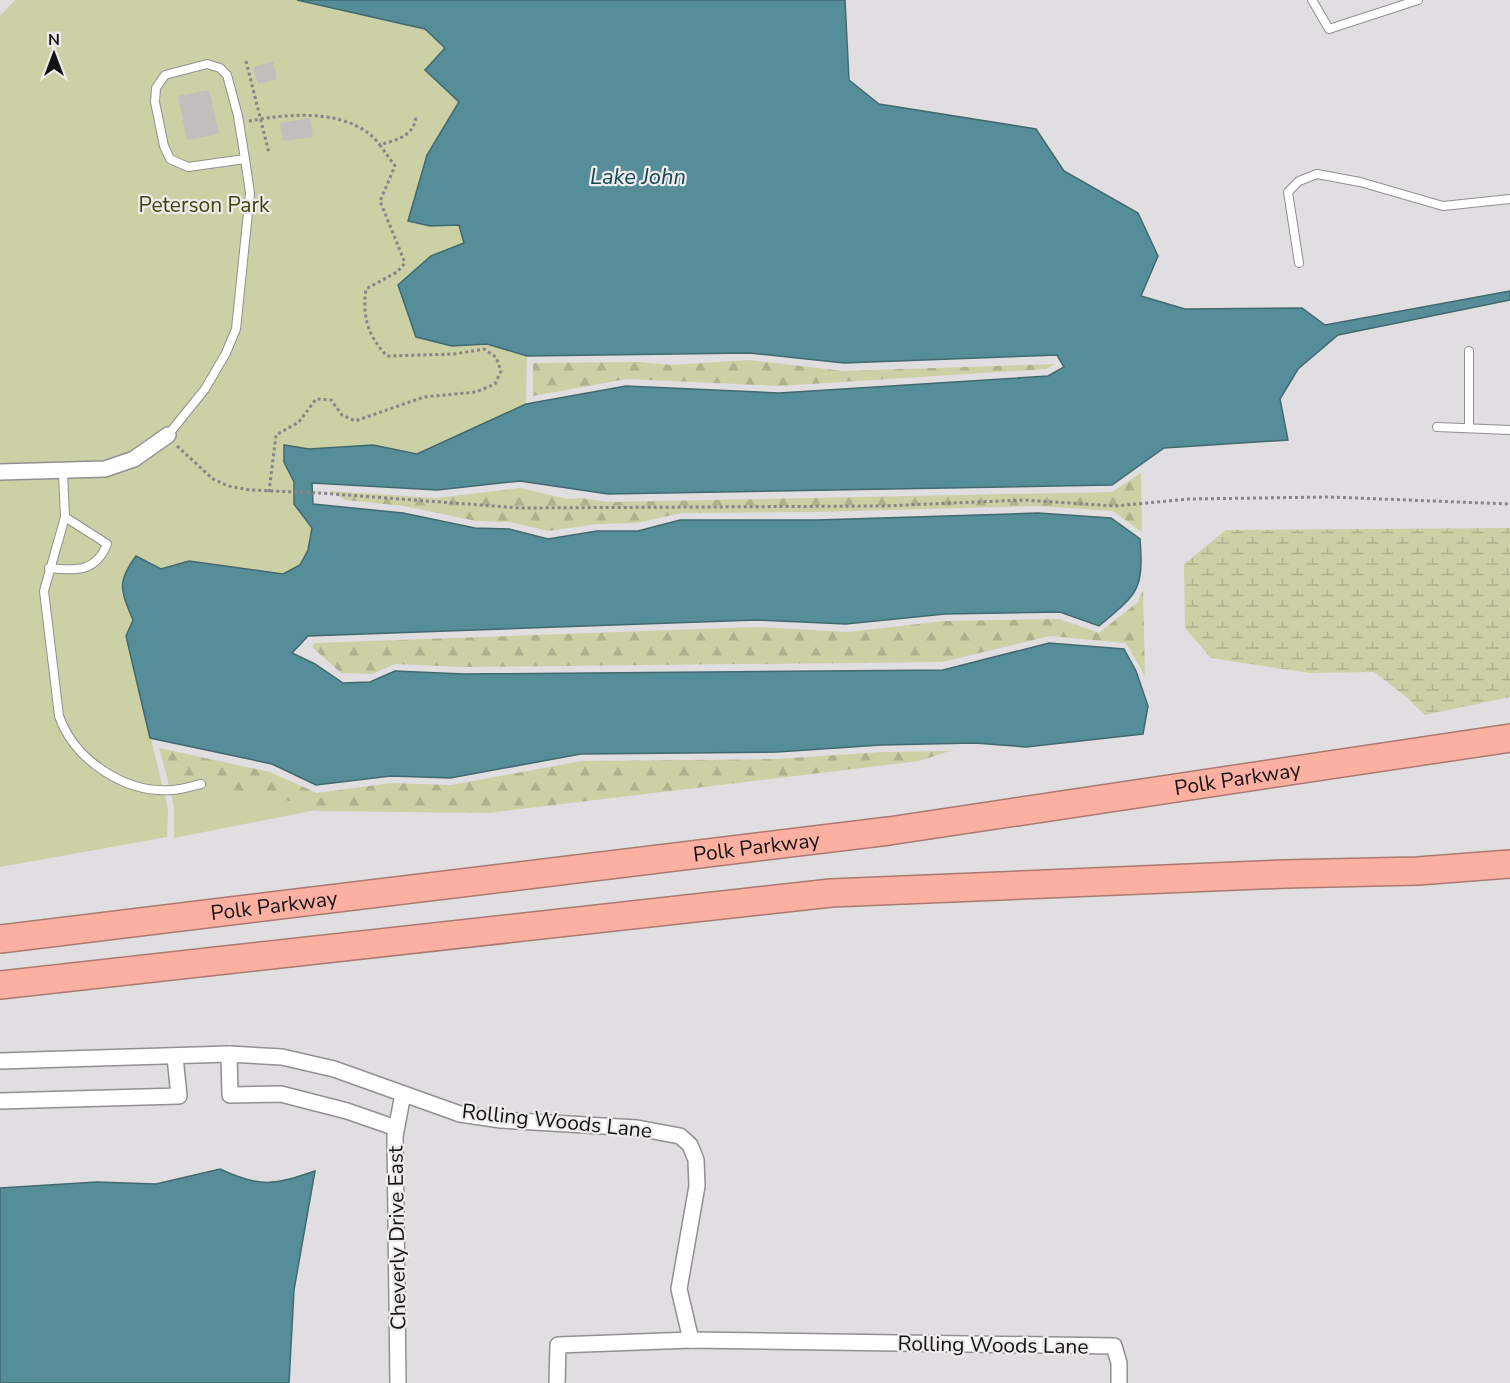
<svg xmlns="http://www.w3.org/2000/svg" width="1510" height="1383" font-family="'Nunito Sans',sans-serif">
<defs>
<pattern id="forest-firs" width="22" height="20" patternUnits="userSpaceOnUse" patternTransform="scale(1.5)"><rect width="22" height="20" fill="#cbd0a5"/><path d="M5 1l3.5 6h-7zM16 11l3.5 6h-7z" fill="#adb28d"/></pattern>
<pattern id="wetland-marsh" width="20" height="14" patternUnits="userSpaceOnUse" patternTransform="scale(1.5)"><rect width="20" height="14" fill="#cbd0a5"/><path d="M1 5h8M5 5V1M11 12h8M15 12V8" fill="none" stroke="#adb28d"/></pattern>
</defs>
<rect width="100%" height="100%" fill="#e0dee0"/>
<!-- forest -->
<g fill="url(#forest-firs)">
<path d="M748,360L843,371L1055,364L1046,369L779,386L627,379L533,396V363L640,362L672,365Z"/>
<path d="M1141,473L1142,532L1113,511L1038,506L817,512L681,513L637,523L597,524L548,531L510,522L476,521L404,506L345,500L330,491L436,498L520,488L568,499L581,498L608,502L1112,492Z"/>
<path d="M1143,590L1145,676L1126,643L1050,636L942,662L464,667L395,664L372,674L341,673L312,647L315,643L756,627L847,632L945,621L1059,619L1099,633L1138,602Z"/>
<path d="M159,748L270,772L317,793L391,783L451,785L582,761L777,759L881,752L950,751L919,761L488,813L314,811L323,809L167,777Z"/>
</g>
<!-- wetland -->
<path fill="url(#wetland-marsh)" d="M1510,528V697L1425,715L1404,695L1374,672L1310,673L1211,658L1185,628L1184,564L1226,530Z"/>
<!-- park -->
<g fill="#cbd0a5">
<path d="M15,0H297L425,29L445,48L425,70L459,102L427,155L430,226L459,225L464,243L431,256L452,346L487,344L527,356L526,404L417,454L373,445L309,449L284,445V462L294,482V504L312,527L308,550L300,565L283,574L189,561L161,569L148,560L121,592L133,620L126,636L168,809L167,837L0,867V16Z"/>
<path d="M167,777L326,808L174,838V807Z"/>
</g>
<!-- water -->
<g fill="#558e98" stroke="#426970" stroke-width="1.5">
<path d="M297,0H845L849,80L879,104L1036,129L1064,171L1138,213L1158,256L1141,296L1185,309L1302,308L1325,325L1510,291V300L1338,335L1298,369L1280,399L1288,440L1164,448L1112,485L608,494L520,481L437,490L312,483L313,504L403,513L475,528L509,529L548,539L597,531H638L680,520H817L1038,513L1111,518L1140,539C1144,591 1137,594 1099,626L1060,612L945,614L846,624L756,620L308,636L292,653L315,664L343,683L370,682L395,671L464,674L943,670L1049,643L1124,649L1136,671L1148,706L1143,734L1026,747L975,743L881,745L777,752L581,754L450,778L391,776L316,785L272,764L150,738L126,636L133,620C121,591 116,583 136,556L161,569L189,561L283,574L300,565L308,550L312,528L294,504V482L284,462V445L309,449L373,445L417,454L526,404L626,386L779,393L1048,376L1064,367L1057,355L844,363L749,353L527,356L487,344L452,346L416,337L398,285L431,256L464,243L459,225L430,226L408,221L427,155L459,102L425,70L445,48L425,29Z"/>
<path d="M220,1169C260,1188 274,1185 315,1171L294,1290L289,1383H0V1188L97,1182L156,1184Z"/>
</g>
<!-- building -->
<g fill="#c2bebe">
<path d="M273,62L277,79L258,84L253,67Z"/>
<path d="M209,90L219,134L187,140L178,96Z"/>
<path d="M310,118L313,137L283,141L280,123Z"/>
</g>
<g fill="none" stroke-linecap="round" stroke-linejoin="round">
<!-- service casing -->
<g stroke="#918f91" stroke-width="10">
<g id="service">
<path d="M1312,0L1329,29L1418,0"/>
<path d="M1299,263L1288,192L1299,181L1317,174L1360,182L1443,206L1510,199"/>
<path d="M1469,351V427"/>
<path d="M1437,427L1510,430"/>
<path d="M168,435L205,389L226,353L236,329L250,193L245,159L238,116L227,75L220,68L207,64L165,75L156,88L155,102L164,146L170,159L188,167L245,159"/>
<path d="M63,472L65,517L44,591L59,716C75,761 126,794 173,790C183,789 192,786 201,784"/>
<path d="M49,568C76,571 96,572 107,544L65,517"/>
</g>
</g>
<!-- minor casing -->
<g stroke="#918f91" stroke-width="18">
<g id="minor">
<path d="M0,472L105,469L134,459L168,435"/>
<path d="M229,1054L230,1095L281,1094L347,1111L396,1128"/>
<path d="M0,1061L229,1054L282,1057L334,1069L460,1114L501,1120L637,1128L680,1136L690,1145L696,1160L697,1186L679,1289L691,1340"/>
<path d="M0,1101L179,1096L175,1057"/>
<path d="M398,1383L395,1136L403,1094"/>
<path d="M557,1383L558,1345L691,1340L1114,1346L1119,1363V1383"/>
</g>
</g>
<!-- motorway casing -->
<g stroke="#aa7970" stroke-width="30">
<g id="motorway">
<path id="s1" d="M0,939L889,831L1510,738"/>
<path d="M0,985L831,893L1285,874L1418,871L1510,864"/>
</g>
</g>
<!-- path -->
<g stroke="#878587" stroke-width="3" stroke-dasharray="3 3" stroke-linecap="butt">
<path d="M246,61L269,153"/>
<path d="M249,121C291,113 352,108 380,145"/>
<path d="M177,446L213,479L228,486L250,490L320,493L520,508L882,506L1024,500L1115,506L1189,499L1330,497L1510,504"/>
<path d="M269,492L276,435L299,422L316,399L331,400L342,415L355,421L424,397L476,392L495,384L501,371L496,357L484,349L454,354L387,356C368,336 362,317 366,289L397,272L405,263L380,201L395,166L380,145C397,139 414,137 416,116"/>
</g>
<!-- service -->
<use href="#service" stroke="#fff" stroke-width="8"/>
<!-- minor -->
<use href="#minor" stroke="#fff" stroke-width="15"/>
<!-- motorway -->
<use href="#motorway" stroke="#fbb0a2" stroke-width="27"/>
</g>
<g text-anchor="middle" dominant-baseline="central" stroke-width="4.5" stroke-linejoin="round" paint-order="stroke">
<!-- park labels -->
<g font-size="21" fill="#3f420b" stroke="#eeebed">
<text x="204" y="205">Peterson Park</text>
</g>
<!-- street labels -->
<g font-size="21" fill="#141314" stroke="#eeebed">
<text stroke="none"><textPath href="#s1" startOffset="1248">Polk Parkway</textPath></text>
<text stroke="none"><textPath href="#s1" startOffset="762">Polk Parkway</textPath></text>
<text stroke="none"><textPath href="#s1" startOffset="276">Polk Parkway</textPath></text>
<text transform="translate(557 1121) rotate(6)">Rolling Woods Lane</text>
<text transform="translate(397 1238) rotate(-91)">Cheverly Drive East</text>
<text transform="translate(993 1345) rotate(1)">Rolling Woods Lane</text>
</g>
<!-- water labels -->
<g font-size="22" font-style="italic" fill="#134850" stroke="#eeebed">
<text x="638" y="177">Lake John</text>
</g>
</g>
<!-- north arrow -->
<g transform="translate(54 54)" stroke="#eeebed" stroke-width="4.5" paint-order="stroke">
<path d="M0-4.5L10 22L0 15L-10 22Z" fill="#141314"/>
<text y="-9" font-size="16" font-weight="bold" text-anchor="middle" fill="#141314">N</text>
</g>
</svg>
